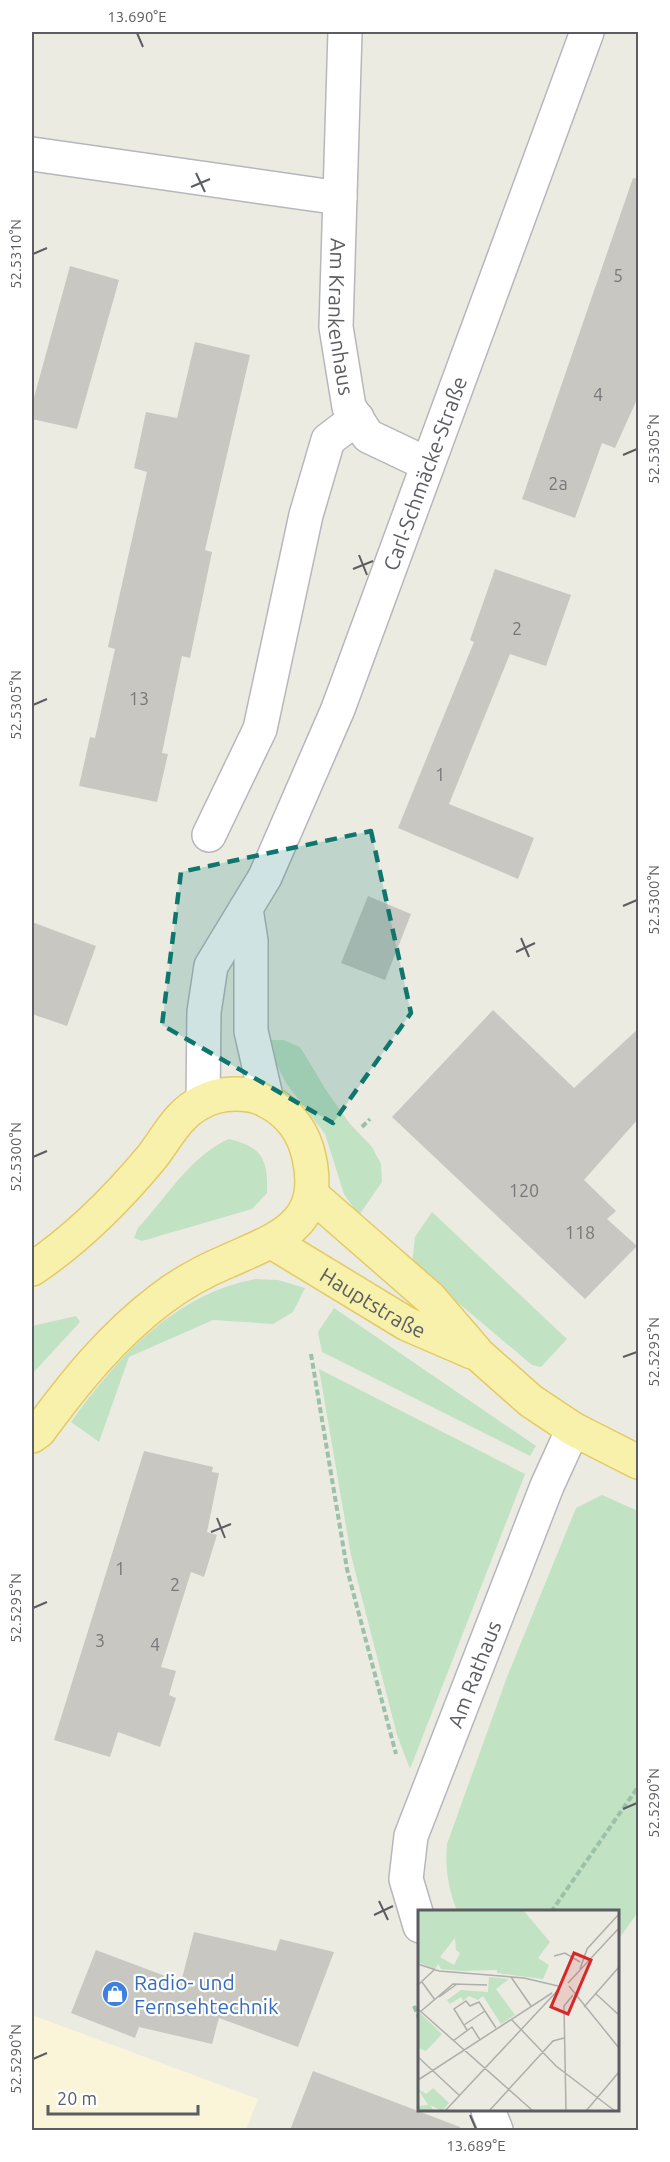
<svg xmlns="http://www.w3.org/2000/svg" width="670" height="2162" font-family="Ubuntu,sans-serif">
<rect width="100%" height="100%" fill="#ecebe2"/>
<!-- commercial -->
<path fill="#faf5d9" d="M32,2015L258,2099L246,2130H32Z"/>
<!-- green -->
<g fill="#c1e2c3">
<path d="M269,1040H283L300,1047L326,1090L350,1124L372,1147L381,1164L382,1182L359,1215L344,1194L325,1134L286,1083L276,1063Z"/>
<path d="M229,1139C263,1147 268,1160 267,1193L252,1209L142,1241L134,1238L138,1228C166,1198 191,1155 229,1139Z"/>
<path d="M432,1212L567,1339L541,1367L532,1365L412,1264L415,1237Z"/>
<path d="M255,1279L278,1280L305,1288L293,1312L273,1324L213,1320L129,1357L99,1442L71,1422C118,1357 173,1295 255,1279Z"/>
<path d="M334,1308L536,1446L530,1456L322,1352L318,1332Z"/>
<path d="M76,1316L80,1322L32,1374V1326Z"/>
<path d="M319,1369L525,1474L410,1769L397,1735L351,1555Z"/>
<path d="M602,1495L638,1511V1912L618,1940V1912L457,1911C448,1887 445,1869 447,1844L507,1677L576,1508Z"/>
</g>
<!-- building -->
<g fill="#c9c7c2">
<path d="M633,178L639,179V395L615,448L602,443L575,518L522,499Z"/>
<path d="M70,266L119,280L77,429L32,419V405Z"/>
<path d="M195,342L250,355L205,550L212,552L190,658L182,656L162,753L168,754L157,802L79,786L90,737L95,738L115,649L108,647L147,472L134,468L146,412L177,418Z"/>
<path d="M495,569L571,595L546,666L510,654L449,804L534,838L518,879L398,828L474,642L470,640Z"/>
<path d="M368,896L411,914L385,980L341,963Z"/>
<path d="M32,922L96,946L67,1026L32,1014Z"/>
<path d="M493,1010L574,1088L639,1028V1118L584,1180L616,1211L607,1219L637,1246L585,1299L392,1117Z"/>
<path d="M144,1451L213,1467L212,1472L219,1473L207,1532L217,1535L204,1577L191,1572L161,1667L176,1671L169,1695L176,1698L160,1747L118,1732L110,1757L54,1740Z"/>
<path d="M194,1932L276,1951L280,1939L334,1952L298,2047L219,2018L212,2044L139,2027L135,2038L71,2013L96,1950L181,1982Z"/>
<path d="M313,2071L460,2127L459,2130H290Z"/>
</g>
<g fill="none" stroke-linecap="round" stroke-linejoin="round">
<!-- minor casing -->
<g stroke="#b5b7bc" stroke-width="36">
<g id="minor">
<path id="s1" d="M345,32L336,327L349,407L368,436L427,464"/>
<path d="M32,154L340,198"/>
<path d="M209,835L260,729L306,515L328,440L357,418"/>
<path d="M246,909L251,941V1031L267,1101"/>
<path id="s2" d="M203,1101L204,1012L211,966L265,877L338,709L587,32"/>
<path id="s3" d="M420,1926L406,1879L411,1836L547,1486L573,1429"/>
<path d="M488,2110L496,2130"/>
</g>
</g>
<!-- major casing -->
<g stroke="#e4ca63" stroke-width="36">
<g id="major">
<path d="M312,1195L430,1298L479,1355L531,1401L573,1429L638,1462"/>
<path id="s4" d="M272,1242L407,1324L472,1352"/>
<path d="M32,1269C77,1239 116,1200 151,1158C167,1138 177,1114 202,1102C220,1092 249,1091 267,1101C290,1113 304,1133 309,1157C324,1225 279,1238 228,1261C204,1271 182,1283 161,1299C112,1336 75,1382 39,1431L32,1436"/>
</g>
</g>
<!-- path -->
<g stroke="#9bc2a9" stroke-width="4" stroke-dasharray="6 3" stroke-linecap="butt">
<path d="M362,1127L370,1119"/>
<path d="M311,1354L347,1569L396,1754"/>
<path d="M551,1912L638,1787"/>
<path d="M414,2006L420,2020"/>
</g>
<!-- minor -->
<use href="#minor" stroke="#fff" stroke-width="33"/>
<!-- major -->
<use href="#major" stroke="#f7f1ac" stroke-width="33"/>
</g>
<!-- marked area -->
<path fill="#0f766e" fill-opacity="0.2" stroke="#0f766e" stroke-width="4.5" stroke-dasharray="12 8" stroke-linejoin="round" d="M371,831L411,1013L333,1123L162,1025L181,872Z"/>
<!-- ticks -->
<path fill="none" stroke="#5b5d62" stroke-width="2" d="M137,33L143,47M196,173L205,192M191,187L210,179M33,254L47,248M623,455L637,449M359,555L367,575M353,569L373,561M33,705L47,699M623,906L637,900M521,938L529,957M516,952L535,943M33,1157L47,1151M623,1357L637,1352M217,1518L225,1538M211,1532L231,1524M33,1608L47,1602M623,1809L637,1803M379,1901L388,1920M374,1915L393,1906M33,2059L47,2053M470,2115L476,2129"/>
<!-- icons -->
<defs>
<g id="shop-disc" transform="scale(1.35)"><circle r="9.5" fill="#3f7fe0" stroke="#fff"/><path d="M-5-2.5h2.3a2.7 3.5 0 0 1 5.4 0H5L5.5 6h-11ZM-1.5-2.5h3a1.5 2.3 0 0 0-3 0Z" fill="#fff"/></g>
</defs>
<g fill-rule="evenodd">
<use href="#shop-disc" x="115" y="1994"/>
</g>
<g text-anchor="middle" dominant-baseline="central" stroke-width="4.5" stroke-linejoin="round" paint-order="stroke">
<!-- number labels -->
<g font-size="18" fill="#76787a">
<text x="618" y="275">5</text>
<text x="598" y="394">4</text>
<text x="558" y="483">2a</text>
<text x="517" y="628">2</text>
<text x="139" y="698">13</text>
<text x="440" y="774">1</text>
<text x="524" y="1190">120</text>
<text x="580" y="1232">118</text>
<text x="120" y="1568">1</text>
<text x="175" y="1584">2</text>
<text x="100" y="1640">3</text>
<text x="155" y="1644">4</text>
</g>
<!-- street labels -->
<g font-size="21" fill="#5b5d62" stroke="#fff">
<text stroke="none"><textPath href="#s1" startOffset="285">Am Krankenhaus</textPath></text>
<text stroke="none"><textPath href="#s2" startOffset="674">Carl-Schmäcke-Straße</textPath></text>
<text stroke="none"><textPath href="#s4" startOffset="118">Hauptstraße</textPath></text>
<text stroke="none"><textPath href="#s3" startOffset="266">Am Rathaus</textPath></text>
</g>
<!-- shop labels -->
<g font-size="21" fill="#366cbe" stroke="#fff" text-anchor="start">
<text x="134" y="1982">Radio- und<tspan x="134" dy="24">Fernsehtechnik</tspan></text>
</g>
</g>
<!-- overview -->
<g transform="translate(418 1910)">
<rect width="201" height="201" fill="#ecebe2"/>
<path d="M0,0H105L132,32L120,48L131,55L125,69L79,63V60L43,61L23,59L20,54L17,59L0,52ZM37,28L38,40L42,43L36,55L22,47ZM71,67L91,69L78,79L97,105L83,114L65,86L60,90L51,86L45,91L43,87L32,94L29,90L43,80L70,82ZM0,101L24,124L8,141L0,138ZM15,178L31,193L24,201L12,195L16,201H2L0,196L10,195L0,179L8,184Z" fill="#c1e2c3" fill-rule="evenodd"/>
<path fill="none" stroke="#aeaeab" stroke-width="1.5" d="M136,46L147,43L162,52M0,54L21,61L106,68L140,76M162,59L169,39L201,4M93,67L113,96M4,72L17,90M150,73L201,18M0,75L16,60M151,76L201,138M177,83L201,105M21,87L39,74M166,97L201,57M0,99L115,201M2,102L35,74L69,75M93,109L138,156L197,201M46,115L67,101M49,120L36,99L48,91L52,96L61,92L78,118M35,131L54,117L62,130M0,147L42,186M0,170L134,83M27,201L141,79M71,201L135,131L146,128M148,201L146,96L155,85M168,201L201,162"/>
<path fill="#d62828" fill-opacity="0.15" stroke="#d62828" stroke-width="3" d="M156,43L173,50L150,104L133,97Z"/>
<rect width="201" height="201" fill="none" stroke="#5b5d62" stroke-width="3"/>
</g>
<!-- border -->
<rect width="670" height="2162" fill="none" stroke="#ffffff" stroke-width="66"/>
<!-- scale -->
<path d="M48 2105v9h150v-9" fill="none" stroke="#5b5d62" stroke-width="3"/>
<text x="57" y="2105" font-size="18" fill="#5b5d62" stroke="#ffffff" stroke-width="4.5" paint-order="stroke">20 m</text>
<rect x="33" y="33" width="604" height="2096" fill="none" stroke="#5b5d62" stroke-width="2"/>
<g font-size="15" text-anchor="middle" fill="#5b5d62">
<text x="137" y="22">13.690°E</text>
<text transform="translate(16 254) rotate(-90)" y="5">52.5310°N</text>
<text transform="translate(654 449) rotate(-90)" y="5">52.5305°N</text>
<text transform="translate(16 705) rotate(-90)" y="5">52.5305°N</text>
<text transform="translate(654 900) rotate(-90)" y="5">52.5300°N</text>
<text transform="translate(16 1157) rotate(-90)" y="5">52.5300°N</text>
<text transform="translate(654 1352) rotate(-90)" y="5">52.5295°N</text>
<text transform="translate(16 1608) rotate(-90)" y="5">52.5295°N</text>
<text transform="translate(654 1803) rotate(-90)" y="5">52.5290°N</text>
<text transform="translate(16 2059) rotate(-90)" y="5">52.5290°N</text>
<text x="476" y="2151">13.689°E</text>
</g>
</svg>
